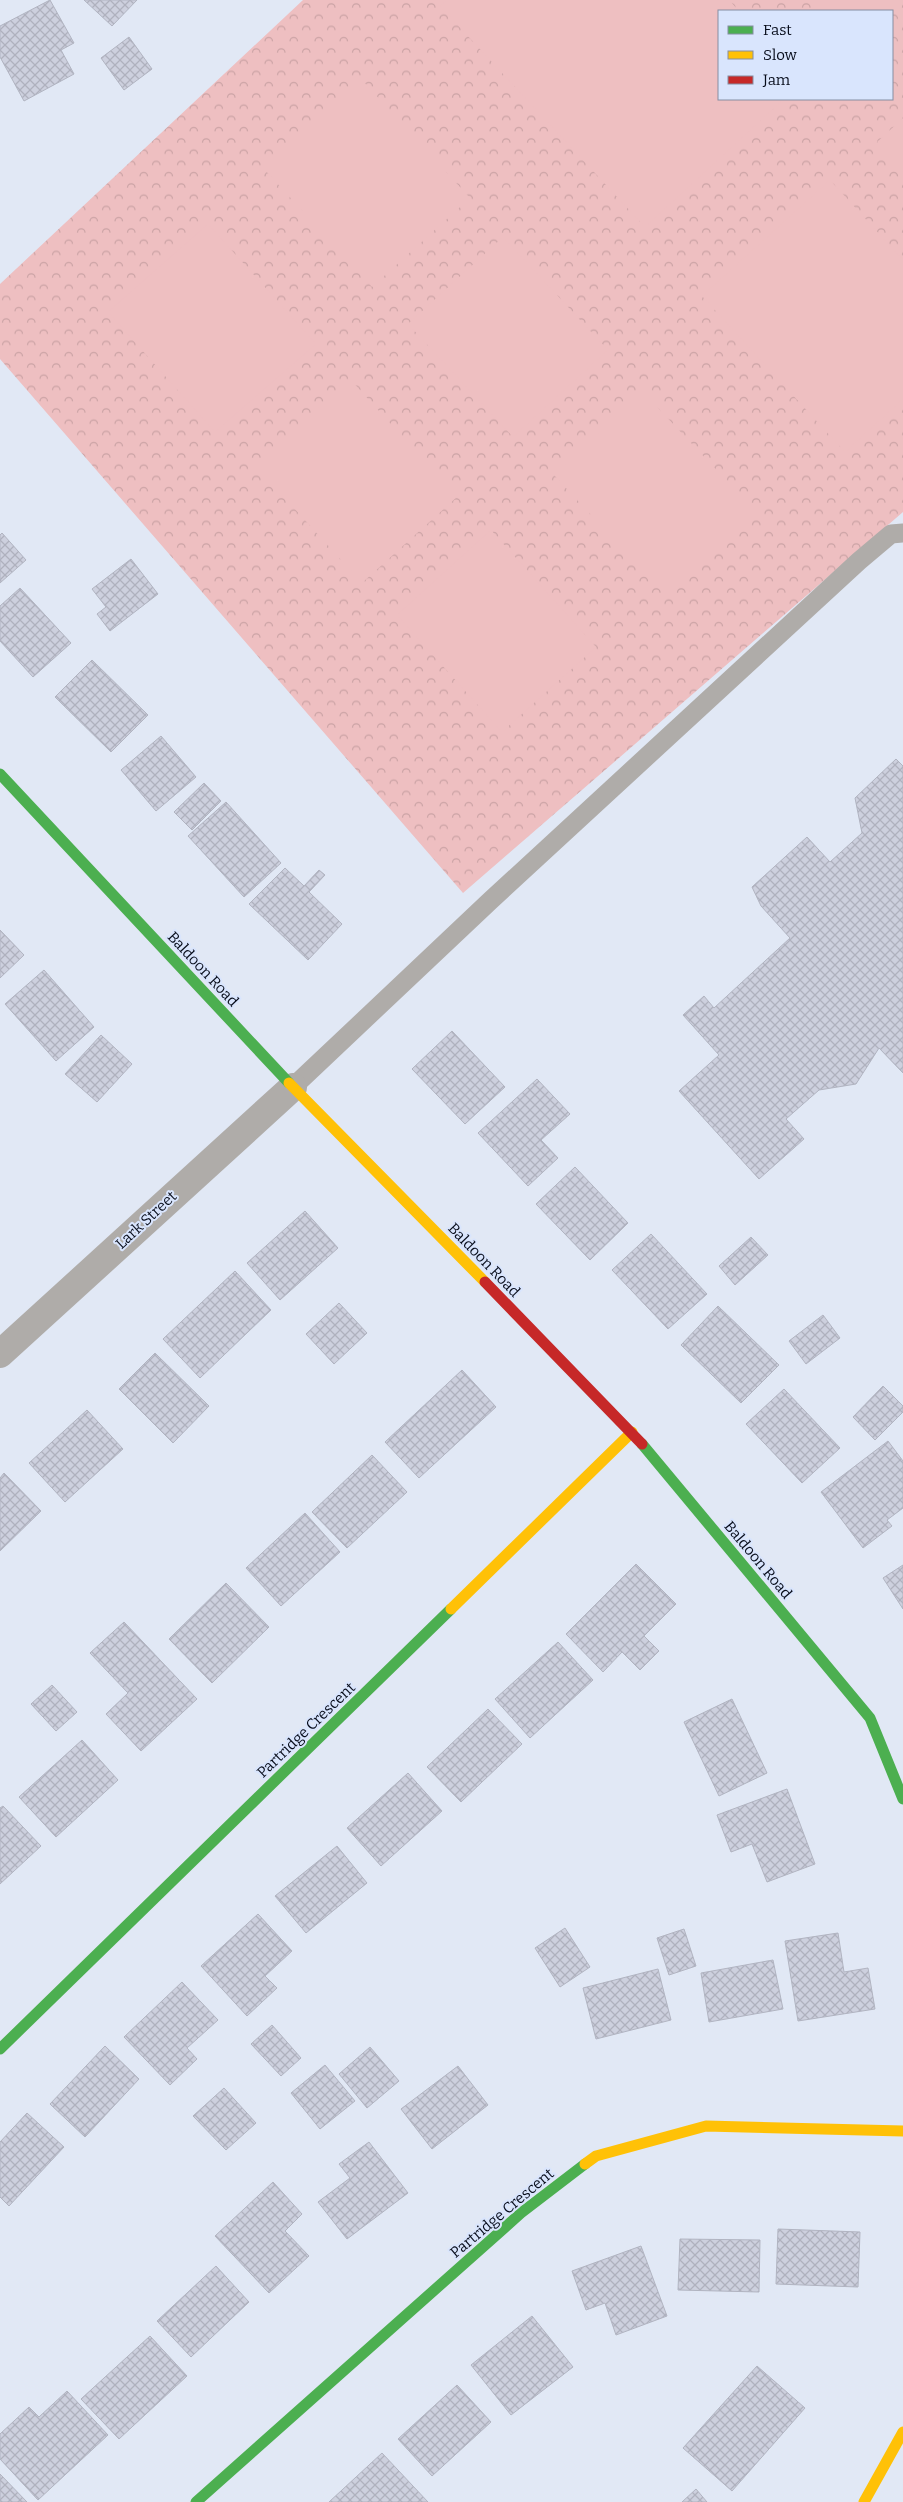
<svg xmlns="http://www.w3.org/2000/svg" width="903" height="2502" font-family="Bitter,serif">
<defs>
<pattern id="forest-crowns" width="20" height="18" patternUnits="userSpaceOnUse" patternTransform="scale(1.25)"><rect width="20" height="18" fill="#eebfc1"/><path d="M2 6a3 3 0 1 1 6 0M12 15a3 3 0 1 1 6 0" fill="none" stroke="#cba3a5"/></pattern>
<pattern id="building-cross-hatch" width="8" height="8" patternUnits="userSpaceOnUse" patternTransform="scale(1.25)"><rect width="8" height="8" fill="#cdd0de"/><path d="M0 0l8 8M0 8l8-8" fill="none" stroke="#afb1be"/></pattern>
</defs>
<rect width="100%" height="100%" fill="#e1e8f5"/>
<!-- forest -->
<path fill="url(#forest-crowns)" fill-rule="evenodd" d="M303,0H903V512L463,893L0,359V284ZM719,11H892V99H719Z"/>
<!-- pitch -->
<g fill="#eebfc1">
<path d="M447,0H729L739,11H719V99H784L645,227L440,6Z"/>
<path d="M817,0H897L885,11H827Z"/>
<path d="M362,80L470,198L372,287L264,169Z"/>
<path d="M903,118V170L877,142Z"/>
<path d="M830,180L903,260V399L845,452L702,296Z"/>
<path d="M208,224L316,344L215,432L108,312Z"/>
<path d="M503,237L608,350L513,437L408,324Z"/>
<path d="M350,379L457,497L362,583L255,465Z"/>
<path d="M643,392L756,512L666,596L554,475Z"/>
<path d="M491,530L596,647L502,732L397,615Z"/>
</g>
<!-- building -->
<g fill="url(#building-cross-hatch)" stroke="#b1b4c1">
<path d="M50,0L74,43L61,50L74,74L24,101L0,57V26Z"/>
<path d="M84,0H137L112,26Z"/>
<path d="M129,37L152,69L124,90L101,58Z"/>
<path d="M2,533L26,560L0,583V535Z"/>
<path d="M131,559L158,594L110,631L97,614L106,607L92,589Z"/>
<path d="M20,588L71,643L33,677L0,641V606Z"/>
<path d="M92,660L148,715L111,752L55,697Z"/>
<path d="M161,736L196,777L156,811L121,770Z"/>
<path d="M896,759L903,766V1073L879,1048L856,1084L819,1090L786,1119L804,1139L759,1179L679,1091L719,1055L683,1015L704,996L714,1008L790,938L761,906L752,887L807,837L830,862L862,833L855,798Z"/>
<path d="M204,783L221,801L192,830L174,812Z"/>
<path d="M226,802L281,863L244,897L188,836Z"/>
<path d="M285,868L304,886L319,870L325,875L309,892L342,924L308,960L249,904Z"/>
<path d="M0,930L24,955L0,978Z"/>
<path d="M44,970L94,1027L56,1061L5,1004Z"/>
<path d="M452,1031L505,1087L465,1124L412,1069Z"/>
<path d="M101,1035L132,1064L97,1102L65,1074Z"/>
<path d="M537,1079L570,1114L541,1140L558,1158L528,1186L478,1133Z"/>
<path d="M575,1167L628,1223L590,1260L536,1204Z"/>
<path d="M305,1211L338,1248L280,1300L247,1263Z"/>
<path d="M651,1234L707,1294L668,1329L612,1270Z"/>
<path d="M751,1237L768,1255L735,1285L719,1266Z"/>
<path d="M235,1271L271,1310L200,1378L163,1339Z"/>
<path d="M339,1303L367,1333L334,1364L306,1334Z"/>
<path d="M718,1306L779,1365L741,1403L681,1345Z"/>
<path d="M823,1315L840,1338L806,1364L789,1341Z"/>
<path d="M155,1353L209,1406L173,1443L119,1389Z"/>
<path d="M462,1370L496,1407L419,1478L385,1442Z"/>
<path d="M883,1386L903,1406V1412L875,1440L853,1417Z"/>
<path d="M784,1389L840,1448L802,1483L746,1424Z"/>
<path d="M87,1410L123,1449L65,1502L29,1463Z"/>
<path d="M888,1441L903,1461V1508L887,1520L892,1526L863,1548L821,1492Z"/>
<path d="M372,1455L407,1492L347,1548L312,1512Z"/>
<path d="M4,1473L41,1511L0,1551V1478Z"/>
<path d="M305,1513L340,1552L281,1606L246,1568Z"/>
<path d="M636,1564L676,1604L644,1636L659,1651L640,1670L622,1652L603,1672L566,1634Z"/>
<path d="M903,1565V1609L883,1578Z"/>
<path d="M226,1583L269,1627L212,1683L169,1639Z"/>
<path d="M124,1622L197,1699L141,1751L106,1714L128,1693L90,1653Z"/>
<path d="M558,1642L593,1680L530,1738L495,1699Z"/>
<path d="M52,1685L77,1712L56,1731L31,1704Z"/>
<path d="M732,1699L767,1773L719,1796L684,1722Z"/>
<path d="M488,1709L522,1744L461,1802L427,1767Z"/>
<path d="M82,1740L118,1780L56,1837L19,1797Z"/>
<path d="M408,1773L442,1811L381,1866L347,1828Z"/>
<path d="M787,1789L815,1864L767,1882L752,1844L731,1852L717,1815Z"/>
<path d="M3,1806L41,1846L0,1884V1808Z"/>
<path d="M337,1846L367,1883L306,1933L275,1896Z"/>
<path d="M258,1914L292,1951L265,1976L277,1988L247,2016L201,1966Z"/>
<path d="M565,1928L590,1967L560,1987L535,1948Z"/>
<path d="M684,1929L696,1966L669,1975L657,1938Z"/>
<path d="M838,1933L844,1972L868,1968L875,2009L798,2021L785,1941Z"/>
<path d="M773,1960L783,2009L709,2022L701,1973Z"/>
<path d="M658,1969L671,2020L596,2039L583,1988Z"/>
<path d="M182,1982L218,2020L187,2048L197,2059L170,2085L124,2037Z"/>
<path d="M272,2025L301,2058L281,2076L251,2044Z"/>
<path d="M105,2046L139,2079L85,2137L50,2104Z"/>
<path d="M370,2047L399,2081L367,2108L339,2074Z"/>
<path d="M325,2065L355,2101L320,2129L291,2093Z"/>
<path d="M458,2066L488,2105L432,2149L401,2109Z"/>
<path d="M224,2088L256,2123L226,2150L193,2116Z"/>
<path d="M27,2113L64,2147L9,2206L0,2197V2142Z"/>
<path d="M369,2142L408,2193L347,2239L318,2202L350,2178L339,2164Z"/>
<path d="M273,2182L302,2214L285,2231L309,2256L269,2293L215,2236Z"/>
<path d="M778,2229L860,2232L858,2287L776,2284Z"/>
<path d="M680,2239L760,2240L759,2292L678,2290Z"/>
<path d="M641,2246L667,2316L616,2335L605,2303L586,2310L572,2271Z"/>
<path d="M216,2266L249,2302L191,2357L157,2321Z"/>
<path d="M532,2316L573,2367L511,2415L471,2365Z"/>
<path d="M150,2336L187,2376L119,2439L81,2399Z"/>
<path d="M757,2366L805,2408L732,2491L683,2448Z"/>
<path d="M457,2385L491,2422L432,2476L398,2439Z"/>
<path d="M67,2391L108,2435L38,2500L0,2459V2434L29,2407L39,2417Z"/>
<path d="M382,2453L428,2502H329Z"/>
<path d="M0,2474L27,2502H0Z"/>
<path d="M696,2489L707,2502H682Z"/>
</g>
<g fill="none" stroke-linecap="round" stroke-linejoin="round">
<!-- lane -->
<path stroke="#afaca9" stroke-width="19" d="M293,1087L491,900L859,561L891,534L903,533"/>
<!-- street -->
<path stroke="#afaca9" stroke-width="28" d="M0,1354L293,1087"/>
<!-- fast -->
<g stroke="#4caf50" stroke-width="11">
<path d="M0,774L289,1083"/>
<path d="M642,1444L870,1718L903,1799"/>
<path d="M0,2049L451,1609"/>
<path d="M196,2502L521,2213L585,2164"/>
</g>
<!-- slow -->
<g stroke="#ffc107" stroke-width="11">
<path d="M289,1083L485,1282"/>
<path d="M451,1609L632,1432"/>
<path d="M585,2164L596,2156L706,2126L903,2131"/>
<path d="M864,2502L903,2432"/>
</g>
<!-- jam -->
<path stroke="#c62828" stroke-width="11" d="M485,1282L642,1444"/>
</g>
<g text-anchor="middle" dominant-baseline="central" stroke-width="4" stroke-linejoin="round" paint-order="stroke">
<!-- street labels -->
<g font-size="15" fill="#070c1a" stroke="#d9e5fd">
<text transform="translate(203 969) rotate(47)">Baldoon Road</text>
<text transform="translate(146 1220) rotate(-43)">Lark Street</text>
<text transform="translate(484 1260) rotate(46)">Baldoon Road</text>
<text transform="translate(758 1560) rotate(50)">Baldoon Road</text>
<text transform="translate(306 1730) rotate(-44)">Partridge Crescent</text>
<text transform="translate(502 2213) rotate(-40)">Partridge Crescent</text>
</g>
</g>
<!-- legend -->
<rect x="718" y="10" width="175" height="90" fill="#d9e5fd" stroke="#858ea2"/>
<rect x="728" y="26" width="25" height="8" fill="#4caf50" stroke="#858ea2"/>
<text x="763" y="35" font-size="15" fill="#070c1a">Fast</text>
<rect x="728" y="51" width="25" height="8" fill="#ffc107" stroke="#858ea2"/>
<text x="763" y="60" font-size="15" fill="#070c1a">Slow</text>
<rect x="728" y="76" width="25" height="8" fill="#c62828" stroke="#858ea2"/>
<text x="763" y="85" font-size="15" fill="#070c1a">Jam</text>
</svg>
